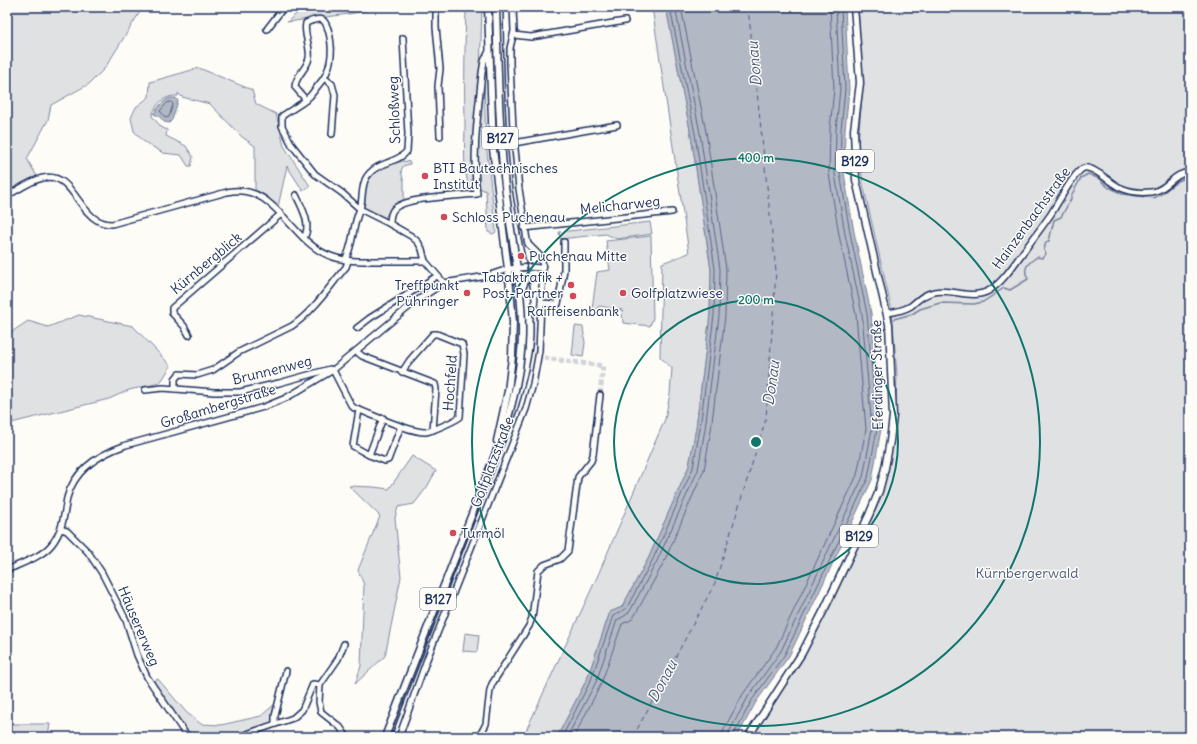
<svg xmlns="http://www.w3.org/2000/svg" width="1197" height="744" font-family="Delius,sans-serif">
<rect width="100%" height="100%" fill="#fdfcf7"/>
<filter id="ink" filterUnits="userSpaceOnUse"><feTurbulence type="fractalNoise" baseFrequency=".025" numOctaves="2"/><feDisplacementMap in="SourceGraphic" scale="8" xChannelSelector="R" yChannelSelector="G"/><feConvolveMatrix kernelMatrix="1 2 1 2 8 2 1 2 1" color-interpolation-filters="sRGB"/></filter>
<g filter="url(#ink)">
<!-- green -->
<g fill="#e0e1e3" stroke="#7e88a0">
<path d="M7,7H143L105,68L89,84L51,105L48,120L27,159L38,178L7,195Z"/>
<path d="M304,7H383L349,14L287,22Z"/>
<path d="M466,7H482L480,72L484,77L486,143L496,232L493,234L488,232L486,191L479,188L475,191L470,189C462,169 465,146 465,125C464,85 465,46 466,7Z"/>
<path d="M652,7H666L691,135L701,202L711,270L710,315L696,428L689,466L649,557L622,607L610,612L587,679L557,737H523L598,575L665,419L670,394L672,368L660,357L662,263L689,253Z"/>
<path d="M858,7H1190V737H752L805,654L877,507L888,471L895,429L897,375L892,311L863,184L858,145L863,83Z"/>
<path d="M199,68L252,90L256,104L276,114L284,146L310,186L303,191L287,166L278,207L265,195L255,190V146L242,137L210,104L182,97L178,93V96C165,95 156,103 152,116L161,127L167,130L166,136L186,146L193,157L191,166H188L181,155L163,153L143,141L134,131L131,118L136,107L149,97L150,82Z"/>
<path d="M403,161L410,162V164L403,166L401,171L404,182V199L391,207L385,218L362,208C364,199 364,188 368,180C375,168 391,164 403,161Z"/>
<path d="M650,222L652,234L617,239L606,234L560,239L559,232Z"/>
<path d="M651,236L653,318L650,326L623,323L622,310L599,306L595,311L592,309L597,272L610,270L606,241Z"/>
<path d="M79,315L133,326L171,366L160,383L129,390L109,399L7,424V335L28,321L48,327Z"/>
<path d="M575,326L583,327L585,343L583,357L572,355Z"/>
<path d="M412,456L436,471L427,487L414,504L398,507L395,518L401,577L385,656L355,684L361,666L364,585L358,570L380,516L349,486L374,487L389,489Z"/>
<path d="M465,633L479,635L477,652L463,651Z"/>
<path d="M158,679L186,712L201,724L221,725L261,716L276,703L273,722L239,734L236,737H191L184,730L170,707L152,682Z"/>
<path d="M7,724H50L48,737H7Z"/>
</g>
<!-- water -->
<g fill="#b3b8c5" stroke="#76819c">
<path d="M666,7H845L849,89L845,130L844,173L854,232L871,313L881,429L872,480L789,656L756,702L737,737H557L587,679L610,612L622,607L649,557L689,466L696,428L710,315L711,270L701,202L691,135Z"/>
<path d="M170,98H176L178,101L172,120L169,123L164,122L160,117L154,114C158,107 162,101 170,98Z"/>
</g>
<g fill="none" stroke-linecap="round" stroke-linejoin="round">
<!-- shore -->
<g stroke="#586687" stroke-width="1">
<path d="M171,102L173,104L169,117L166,118L160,111L167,103Z"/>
<path d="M562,737L591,680L613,616L626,609L653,559L693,468L700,428L714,315L715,269L705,201L695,134L670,7"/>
<path d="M567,737L596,682L617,620L626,615L630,611L657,561L698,470L705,429L719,316L720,269L700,133L675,7"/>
<path d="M574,737L601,684L622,624L631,620L635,615L663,564L704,470L711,430L725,316L726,269L716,200L706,132L681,7"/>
<path d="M722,737L724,729L743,694L776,648L857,475L866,429L856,315L839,235L829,174L830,129L834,89L830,7"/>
<path d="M728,737L729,732L748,697L781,651L830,547L863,477L872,429L862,314L845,234L835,174L836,130L840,89L836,7"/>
<path d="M733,737L734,734L752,700L785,654L835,549L868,478L877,429L867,314L850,233L840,173L841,130L845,89L841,7"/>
</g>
<!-- stream -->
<g stroke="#76819c" stroke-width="1.5">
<path d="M894,319L912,314L920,309L940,303L974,304L983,302L1004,288L1010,290L1028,279C1022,268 1028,263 1037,257L1042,258L1046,254L1044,250L1046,242L1049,241L1054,220L1061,217L1071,199V196L1081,178L1088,174L1102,180V182L1109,188H1111L1122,194L1154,198C1167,193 1176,177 1190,178"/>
<path d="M871,325H875L884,322"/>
</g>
<!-- ferry -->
<path stroke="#49587d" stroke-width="1" stroke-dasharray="5 4" stroke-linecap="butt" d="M633,737L715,583L766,419L776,271L748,7"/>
<!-- minor-tunnel -->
<path stroke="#d0d3d8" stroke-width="5" stroke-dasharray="5 2.5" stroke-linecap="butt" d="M544,358L603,366L600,395"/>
<!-- minor casing -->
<g stroke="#1b2f5e" stroke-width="8">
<g id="minor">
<path d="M436,7V27L440,69L438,86L440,136"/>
<path d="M267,29L284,7"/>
<path d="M514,35L531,37L625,21"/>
<path d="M403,38L408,134L407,151C398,164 376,161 366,178C361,187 363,200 360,209L390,224L411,236L418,242L422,249L425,261L444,283"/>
<path d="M306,100L295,87C295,76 307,69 309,58C311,46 303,34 306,23C311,21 320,17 324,21C326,23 327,27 328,29C333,46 333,62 324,78"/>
<path d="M332,134L335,95L332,84L324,78L310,96L302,103L282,116V126L292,145L315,174L342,193L360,209C352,226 354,244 345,260"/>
<path d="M514,143L617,125"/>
<path d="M296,195C302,208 312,224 304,238"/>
<path d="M7,196C18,190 31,180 43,178C70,171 78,210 97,220C102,223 106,224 112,224L227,192C274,181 290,240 328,255C344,262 360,261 376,261C393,261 409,261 425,261"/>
<path d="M390,224C390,219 390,213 394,209C405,197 459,196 477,194C472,153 478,113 482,73L484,61L489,51"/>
<path d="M524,228L672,212"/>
<path d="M487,276L498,278L534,273L539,275L542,282"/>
<path d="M521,294L526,279L531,274"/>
<path d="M541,303L558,304L564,270V242"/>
<path d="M888,313C895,312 904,310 911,306C918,300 924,294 934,292C953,288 972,301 990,290C1004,281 1014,264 1024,251C1033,239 1042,227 1051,214C1057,205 1075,170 1084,168C1094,166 1111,184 1121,188C1130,192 1141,193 1151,192C1167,191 1174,171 1190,173"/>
<path d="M357,328L370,318L437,276"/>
<path d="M189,335L184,326L172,313V308L281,214"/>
<path d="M356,351L362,356L435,384L436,389L433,430"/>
<path d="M175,389V379L179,374L197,375L213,370L239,352L292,326C313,312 329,287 346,267L348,261"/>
<path d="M145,390L163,388L214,392H240L279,383L330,369L333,370L351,405L354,408C371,414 411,433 426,432C432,431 455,421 460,417L464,354L462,344L437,334H433L410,360L402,372"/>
<path d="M359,410L353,446L369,455L385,461L388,460L401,426"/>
<path d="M369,455L383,418"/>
<path d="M61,529L67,531L88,552L102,573L126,620L137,655L147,677L184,732L189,737"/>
<path d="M7,570C22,563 42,557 52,544C63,530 64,515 67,498C74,470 100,454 126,445L264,407L286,398L333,370L416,301L444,283L487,276L508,269L530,267L540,268L542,269"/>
<path d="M344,644L338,659L320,685L319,702L321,712L340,727L347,737"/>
<path d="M275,724V716L286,671"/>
<path d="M238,737L293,718L302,710L313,684L320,685"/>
<path d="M399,737L427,659L526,409L533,384L539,351L541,303L543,273L542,258L528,244L527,240L519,189L513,129L510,64V48L514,31L513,7"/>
<path d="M479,737L486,724L490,690L492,684L529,626L532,618L538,571L544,565L560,559L568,551L578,477L591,461L593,455L600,395"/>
</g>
</g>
<!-- major casing -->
<g stroke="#1b2f5e" stroke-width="9">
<g id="major">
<path d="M488,7L493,149L509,277L513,322L512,357L508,391L497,441"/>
<path d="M385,737L502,437C513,404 521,371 522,336C523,283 509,230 504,177C498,120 498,64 496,7"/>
<path d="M748,737L802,653L825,608L869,515L879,491L885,468L890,441L893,416L889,324L856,180L854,130L860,83L859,70L854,7"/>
</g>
</g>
<!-- minor -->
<use href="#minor" stroke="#fdfcf7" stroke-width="5"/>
<!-- major -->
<use href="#major" stroke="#fdfcf7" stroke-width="6"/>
<!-- rail -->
<path stroke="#1b2f5e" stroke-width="1.5" d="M391,737L518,408C525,385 531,363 533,339C536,287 517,232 511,180C504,122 504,65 503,7"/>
</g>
</g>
<!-- distance rings -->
<g fill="none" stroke="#0f766e" stroke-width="2">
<circle cx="756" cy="442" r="142"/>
<circle cx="756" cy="442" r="284"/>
</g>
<!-- markers -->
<g fill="#d1495b" stroke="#fdfcf7" stroke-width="1.5">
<circle cx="425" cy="176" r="4"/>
<circle cx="444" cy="217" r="4"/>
<circle cx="521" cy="256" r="4"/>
<circle cx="571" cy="285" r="4"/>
<circle cx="467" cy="293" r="4"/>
<circle cx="623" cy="293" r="4"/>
<circle cx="573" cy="296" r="4"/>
<circle cx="453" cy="533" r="4"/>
</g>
<g text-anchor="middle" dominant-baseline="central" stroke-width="3" stroke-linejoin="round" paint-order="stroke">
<!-- shield labels -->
<g fill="#fdfcf7" stroke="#5f6c8c" stroke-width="1">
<rect x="482" y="127" width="36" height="22" rx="3"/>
<rect x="836" y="150" width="38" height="22" rx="3"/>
<rect x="840" y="525" width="38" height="22" rx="3"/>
<rect x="420" y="588" width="36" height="22" rx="3"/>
</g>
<g font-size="13" font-weight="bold" fill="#1b2f5e">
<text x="500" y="138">B127</text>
<text x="855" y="161">B129</text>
<text x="859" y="536">B129</text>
<text x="438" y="599">B127</text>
</g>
<!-- street labels -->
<g font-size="14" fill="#1b2f5e" stroke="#fdfcf7">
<text transform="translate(394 110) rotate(-92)">Schloßweg</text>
<text transform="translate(620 205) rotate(-6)">Melicharweg</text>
<text transform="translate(1031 218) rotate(-54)">Hainzenbachstraße</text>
<text transform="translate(206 263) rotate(-40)">Kürnbergblick</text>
<text transform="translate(272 370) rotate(-14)">Brunnenweg</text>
<text transform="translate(877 375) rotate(-91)">Eferdinger Straße</text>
<text transform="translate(450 383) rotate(-86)">Hochfeld</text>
<text transform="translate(218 406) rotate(-17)">Großambergstraße</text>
<text transform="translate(492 462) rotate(-69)">Golfplatzstraße</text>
<text transform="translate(139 626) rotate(67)">Häusererweg</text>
</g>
<!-- poi labels -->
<g font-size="14" fill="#1b2f5e" stroke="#fdfcf7" text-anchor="start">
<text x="433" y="168">BTI Bautechnisches<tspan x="433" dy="16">Institut</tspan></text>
<text x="452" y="217">Schloss Puchenau</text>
<text x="529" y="256">Puchenau Mitte</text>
<text x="563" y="277" text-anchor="end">Tabaktrafik +<tspan x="563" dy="16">Post-Partner</tspan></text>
<text x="459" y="285" text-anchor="end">Treffpunkt<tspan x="459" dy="16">Pühringer</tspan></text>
<text x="631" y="293">Golfplatzwiese</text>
<text x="573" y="311" text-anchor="middle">Raiffeisenbank</text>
<text x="461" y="533">Turmöl</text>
</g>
<!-- park labels -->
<g font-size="14" fill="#4c5c7f" stroke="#fdfcf7">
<text x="1027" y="573">Kürnbergerwald</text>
</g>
<!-- water labels -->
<g font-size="15" font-style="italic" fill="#49587d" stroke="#fdfcf7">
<text transform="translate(754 64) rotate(-95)">Donau</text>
<text transform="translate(771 383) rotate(-82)">Donau</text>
<text transform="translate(662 681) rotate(-62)">Donau</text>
</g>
</g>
<circle cx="756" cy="442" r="6" fill="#0f766e" stroke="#fdfcf7" stroke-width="2"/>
<g font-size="12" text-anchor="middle" font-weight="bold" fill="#0f766e" stroke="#fdfcf7" stroke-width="3" stroke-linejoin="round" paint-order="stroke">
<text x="756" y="162">400 m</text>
<text x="756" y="304">200 m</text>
</g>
<!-- margin -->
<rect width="1197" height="744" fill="none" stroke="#fdfcf7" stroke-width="24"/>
<rect x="12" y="12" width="1173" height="720" fill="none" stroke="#1b2f5e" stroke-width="1.5" filter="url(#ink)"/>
</svg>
